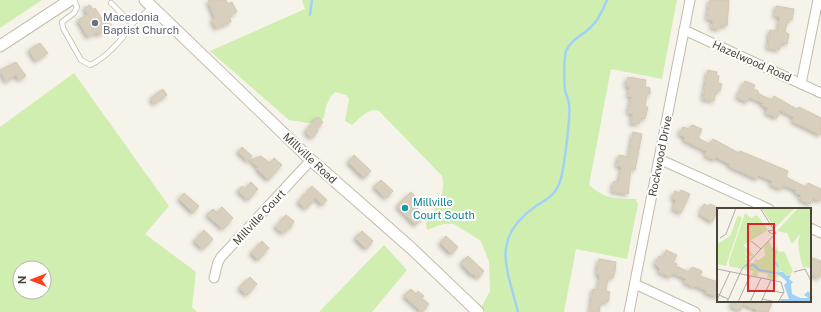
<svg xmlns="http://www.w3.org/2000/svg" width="821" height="312" font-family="'Public Sans',sans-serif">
<defs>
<filter id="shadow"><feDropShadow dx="-2" dy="2" stdDeviation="2" flood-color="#0004"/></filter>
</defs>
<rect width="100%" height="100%" fill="#f6f3ea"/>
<!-- green -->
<g fill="#d0eeaf" fill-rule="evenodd">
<path d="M0,0H42L0,28Z"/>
<path d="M302,0H677L662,79L611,69L589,185C605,199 615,199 636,199L638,204L627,259L576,249L564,312H486L481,308L490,291L489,262L481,241L454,224H443L427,230L426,224C435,208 447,195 442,176L379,111C368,107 360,118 352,125L345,121L349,99L346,95L335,92L331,96L326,106L324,117L320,122L309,123L289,120L210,51L305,9Z"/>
<path d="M74,73L169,206L145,234L196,272L192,307L197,312H0V127ZM20,268H44V292H20Z"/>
<path d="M384,245L407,270L372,312H319Z"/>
</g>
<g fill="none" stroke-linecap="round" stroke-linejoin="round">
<!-- stream -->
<g stroke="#a0d2f8" stroke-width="2.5">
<path d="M310,15L312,0"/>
<path d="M518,312C507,268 490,238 536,206C549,198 557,194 561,178C564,168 571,114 569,105C569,100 566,95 565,90C564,84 564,57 566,51C572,39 581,36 590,28C598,21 603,10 607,0"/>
</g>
</g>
<!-- building -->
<g fill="#d9cfbe" stroke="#d5c8b0" filter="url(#shadow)">
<path d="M211,0H226L228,4L232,2L237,12L229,16L231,22L216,28L212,20L215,18L208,1Z"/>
<path d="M710,0H729L727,26L721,25L720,29L712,28L713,20L707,19Z"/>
<path d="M90,5L93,10L95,8L103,20L107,18L112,27L98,35L97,32L88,37L78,20L88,14L84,8Z"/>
<path d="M776,6L794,9L792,20L788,19L785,32L789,34L787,44L781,43L779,50L768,48L770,30L778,31L780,17L775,16Z"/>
<path d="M40,43L48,53L36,61L29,50Z"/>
<path d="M16,62L26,76L19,80L16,75L6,82L0,70Z"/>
<path d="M708,70L717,72L716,75L719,76L718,83L722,84L720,91H716L714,101L703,99Z"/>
<path d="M628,77L646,80L645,87L650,88V94H647L645,107H648L645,119L641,118L639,124L631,123L633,114L628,113L632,96H628L630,87L626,86Z"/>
<path d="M745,81L755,85L753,89L758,91L759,94L772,100L774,96L797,109L799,107L821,118V135L792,121L794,117L780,110L777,118L766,113L768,108L762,105L763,103L750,97L747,102L737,97Z"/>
<path d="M163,89L167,95L154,104L151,98Z"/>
<path d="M318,117L323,122L317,129L318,131L313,137H310L306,133L307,132L306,130Z"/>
<path d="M692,125L702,129L698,138L710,144L713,139L739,153L740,151L788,171L786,177L806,187L808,183L821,189V201L813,198L810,204L800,199L801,195L795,192L796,190L783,185L782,189L771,185L772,181L759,175L757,179L729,166L730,164L716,157L715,160L706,156V151L684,140L685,137L679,134L683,127L689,129Z"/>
<path d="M633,132L642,134L635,170L631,169L628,194L612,191L614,181L619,182L622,167L617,166L619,155L629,157Z"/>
<path d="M242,147L252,156L248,161L238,152Z"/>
<path d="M354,155L371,171L364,178L348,162Z"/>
<path d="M261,156L270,163L274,158L282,165L268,180L257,169L258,167L250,160Z"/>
<path d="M381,180L393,191L386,198L374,187Z"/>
<path d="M251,182L258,189L248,200L238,191L242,186L245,189Z"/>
<path d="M312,186L327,200L322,205L315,198L306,209L298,202Z"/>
<path d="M681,190L690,194L681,213L673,209L676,200L672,198L675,191L679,193Z"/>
<path d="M411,192L416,197L411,202L425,216L415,225L397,206Z"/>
<path d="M184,193L199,206L193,213L179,199Z"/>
<path d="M704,204L708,206L710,204L719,208L712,222L700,214Z"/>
<path d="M222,207L233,218L223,229L207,215L213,209L217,213Z"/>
<path d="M286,215L294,221L291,227L283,233L275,227Z"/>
<path d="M204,230L213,239L203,249L194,241Z"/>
<path d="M362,231L373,241L366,249L355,238Z"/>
<path d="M446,236L458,247L451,254L440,243Z"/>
<path d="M262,241L269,248L258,260L251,253Z"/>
<path d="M666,250L677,255L673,262L677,264L676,266L689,272L692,267L702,271L700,276L718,282V297L706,293L707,291L694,285V287L684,282L686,279L673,273L670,277L659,272L660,269L655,264L659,256L663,258Z"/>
<path d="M468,256L484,271L478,278L473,274L472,275L461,263Z"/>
<path d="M810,257L821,261L820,278L810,274Z"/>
<path d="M599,259L616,262L615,272L613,278H608L606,291L610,292L608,302H601L599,312H590L593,289H598L600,277L597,273Z"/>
<path d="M250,277L257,284L247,295L239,288Z"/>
<path d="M411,289L416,294L418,291L424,296L422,298L429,304L422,312L404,296Z"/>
<path d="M733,301H756L761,303V301H769L772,303L768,312H756L757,310L743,304L740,311L732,307L731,306Z"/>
</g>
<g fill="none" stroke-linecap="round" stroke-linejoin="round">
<!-- service casing -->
<g stroke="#c3bbab" stroke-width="6">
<g id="service">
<path d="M74,0L77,7L74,13L62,22L63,28L81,60L90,65C106,58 123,39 132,24L111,3"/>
<path d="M132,24L152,7"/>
</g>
</g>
<!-- minor casing -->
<g stroke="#c3bbab" stroke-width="11">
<g id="minor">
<path d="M684,30L821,93"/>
<path d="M801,84L818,0"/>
<path d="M659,159L769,209"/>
<path d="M810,228L821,233"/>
<path d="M214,278L218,262L221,257L311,160"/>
<path d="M635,284L695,312"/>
<path d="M629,312L690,0"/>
</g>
</g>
<!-- tertiary casing -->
<g stroke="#c3bbab" stroke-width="13">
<g id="tertiary">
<path d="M145,0L311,160L411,248L478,312"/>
<path d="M0,46L70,0"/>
</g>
</g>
<!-- service -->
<use href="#service" stroke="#fff" stroke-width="4.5"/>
<!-- minor -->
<use href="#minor" stroke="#fff" stroke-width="9"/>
<!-- tertiary -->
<use href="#tertiary" stroke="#fff" stroke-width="11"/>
</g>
<!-- markers -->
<circle fill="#6b7280" stroke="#fff" stroke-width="1.5" cx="95" cy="23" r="4"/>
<circle fill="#0f9aa8" stroke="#fff" stroke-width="1.5" cx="405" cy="208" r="4"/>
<g text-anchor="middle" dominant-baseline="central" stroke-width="4" stroke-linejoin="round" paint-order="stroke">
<!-- worship labels -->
<g font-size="11" fill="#5b616d" stroke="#fff" text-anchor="start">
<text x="103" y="17">Macedonia<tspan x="103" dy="13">Baptist Church</tspan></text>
</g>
<!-- street labels -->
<g font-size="11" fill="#4b4437" stroke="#fff">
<text transform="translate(752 61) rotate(24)">Hazelwood Road</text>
<text transform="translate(660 156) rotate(-79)">Rockwood Drive</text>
<text transform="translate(310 158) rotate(43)">Millville Road</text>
<text transform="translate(259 217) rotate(-47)">Millville Court</text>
</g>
<!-- culture labels -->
<g font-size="11" fill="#0d838f" stroke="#fff" text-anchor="start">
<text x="413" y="202">Millville<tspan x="413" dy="13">Court South</tspan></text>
</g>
</g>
<!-- overview -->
<g transform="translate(717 208)">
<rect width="94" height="94" fill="#f6f3ea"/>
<path d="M44,0H78L58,20ZM81,0H94V60L86,59L84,54L81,35L83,26L75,36L70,25L60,23ZM28,5L34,10L40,7L51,22L26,37L37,47L34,49L26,43L32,50H28L31,54L25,61L12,58V53ZM21,7L25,10L9,58L0,56V36L13,28ZM52,33L56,41L60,39L62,44L67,43L76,63L74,66L69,68L61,60L62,66L66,68L59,69L58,72L50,70L51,66L41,64L40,68L35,67L36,63L26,61L31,55H37L38,51L42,52L48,47L47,39Z" fill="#d0eeaf"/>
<path d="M61,59L63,64H66L69,68L74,67L72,71L76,74L74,76L75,86L83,90H92L87,87L91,83L94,86V94H64L63,91H72L67,77L70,74L62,66Z" fill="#a0d2f8"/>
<path fill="none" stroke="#a0d2f8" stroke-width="2" d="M55,41L59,44L57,52L61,59M29,58L37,57L42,62L64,66"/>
<path fill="none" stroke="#b2ada2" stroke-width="1" d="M56,25L55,26L51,23L57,22M3,30L9,26L19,0M34,33L44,41M0,61L64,74L67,84L61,94M77,64L88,61L94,73M50,82L67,85M0,86L11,91M45,91L59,94M0,92L13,64M10,94L25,61L59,25L43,0M21,94L33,68M33,94L44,70M44,94L54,72"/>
<path fill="#d62828" fill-opacity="0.15" stroke="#d62828" stroke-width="2" d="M31,16H57V83H31Z"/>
<rect width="94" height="94" fill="none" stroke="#4b4437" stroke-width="2"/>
</g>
<!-- north arrow -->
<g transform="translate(32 280) rotate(270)"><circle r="19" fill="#ffffff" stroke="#b7b4af"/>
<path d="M0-3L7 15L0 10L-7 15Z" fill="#ff4118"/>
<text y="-6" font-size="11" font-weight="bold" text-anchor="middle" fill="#4b4437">N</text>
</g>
</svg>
